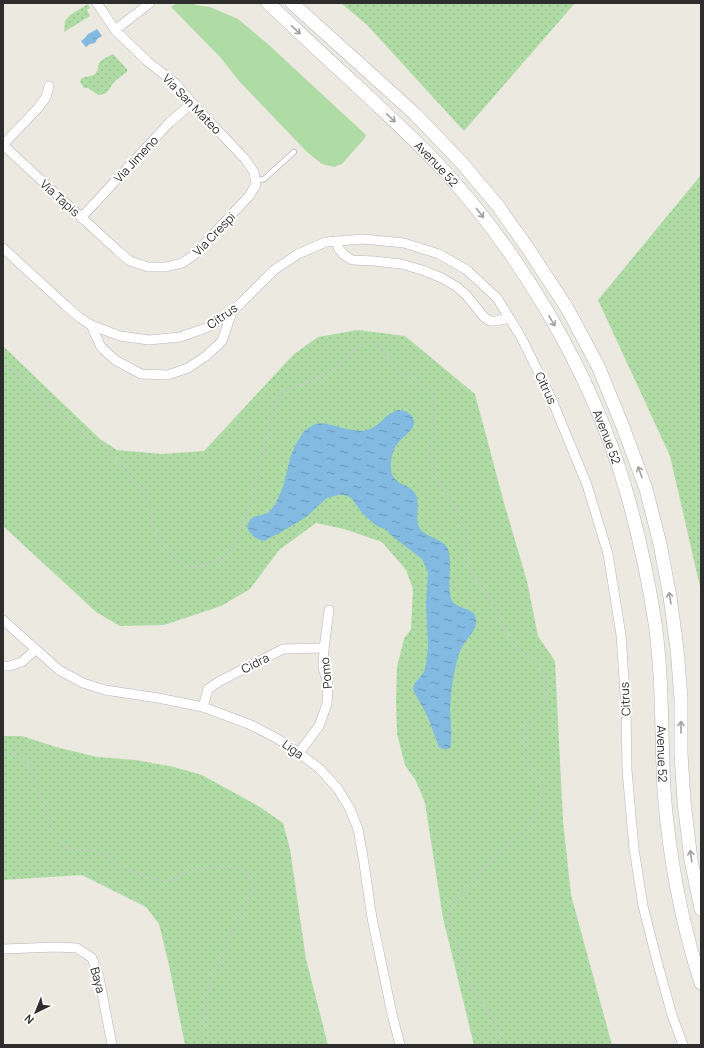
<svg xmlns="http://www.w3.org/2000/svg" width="704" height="1048" font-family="Manrope,sans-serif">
<defs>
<pattern id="grass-dots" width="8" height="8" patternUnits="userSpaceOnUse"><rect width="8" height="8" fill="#afdca5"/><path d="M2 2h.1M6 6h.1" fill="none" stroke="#97bd8e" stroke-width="1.8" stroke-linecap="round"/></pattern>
<pattern id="water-ripples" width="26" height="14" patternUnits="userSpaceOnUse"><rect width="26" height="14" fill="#82bae1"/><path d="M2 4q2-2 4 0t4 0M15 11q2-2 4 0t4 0" fill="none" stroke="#6b98b7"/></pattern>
</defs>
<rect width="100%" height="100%" fill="#ece9e1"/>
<!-- grass -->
<g fill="url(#grass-dots)">
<path d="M341,3H575L464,131L367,25Z"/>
<path d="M88,4L90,8L87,10L90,16L64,32L65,21L70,15Z"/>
<path d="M113,54L127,69V72C123,75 118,78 114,82C108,90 109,94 98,95L88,88H84L80,82L81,79C86,75 92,78 96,73C98,70 98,66 99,63C102,59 109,56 113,54Z"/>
<path d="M701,175V591L670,456L598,300Z"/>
<path d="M358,330L405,336L475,394L504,503L527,581L538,636L555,661L563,821L571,895L612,1045H474L443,918L425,803L416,781L405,765L397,734L396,699L397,667L404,639L411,629L413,589L406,570L382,542L344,529L316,523L279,550L250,589L221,606L164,625L120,626L96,612L3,526V346L100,439L117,450L162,454L204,451L294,354L318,337Z"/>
<path d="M3,736H22L56,747L97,757L136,760L174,767L202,775L260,807L283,823L290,849L306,959L328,1045H185L169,965L159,924L146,907L82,875L3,880Z"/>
</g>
<!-- park -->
<path fill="#afdca5" d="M177,3H192L196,5L210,7L238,19L269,45L366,135L364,139L342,164L334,167L322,164L307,152L238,80L221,58L171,7Z"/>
<!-- water -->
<g fill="url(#water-ripples)">
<path d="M97,29L102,36L97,39L95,43L90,44L86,47L81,41L85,38L88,34L92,32Z"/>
<path d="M398,410C407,410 417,416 413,427C411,430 408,433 405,436C396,443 391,452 391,465C391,470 391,475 395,479C401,486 412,486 416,495C421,506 413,520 421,530C428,538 444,539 448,549C453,563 446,589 452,601C458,610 476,607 476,620C477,629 470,635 466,641C462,646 459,652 458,658C453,674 451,691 450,709C450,722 453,735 450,748C446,750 442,749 439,747L427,715L413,690L415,683L424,672L426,664L428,648L426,603L428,572L422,559L392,536L387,530L377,526L372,522L362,513L352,499L348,496L343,495H338L327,498L306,517L283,531L264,541L258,539L254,537L248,530L247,526L250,520L253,517L268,513L275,505L283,487L291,455L296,444L304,431L313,425L320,423C335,424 359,436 372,428C382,423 387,413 398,410Z"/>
</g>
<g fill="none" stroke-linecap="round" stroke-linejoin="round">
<!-- lane casing -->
<g stroke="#b4b5bf" stroke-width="6">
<path id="lane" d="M255,181L264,179L294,152"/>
</g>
<!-- street casing -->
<g stroke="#b4b5bf" stroke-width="10">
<g id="street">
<path d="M115,30L150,3"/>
<path d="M3,145L118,251L130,261L148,267H166L182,263L193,256L249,196L256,185L254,172L245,159L192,103L176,84L147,61L115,30L97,3"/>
<path d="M3,145L38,108L46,97L49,86"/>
<path d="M81,218L169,123L192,103"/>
<path d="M336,241L339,249L344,255L352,260L374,261L401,264L422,270L442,278L457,287L467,296L484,317L490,321H496L509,318"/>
<path d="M3,248L65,305L80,318L91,325L120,336L149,340L180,337L206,328L232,312L274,270L298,254L326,242L363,239L404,243L439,254L467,270L497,298L521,337L552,400L587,485L608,554L621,635L626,709L627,770L634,849L643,906L657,961L672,1015L683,1045"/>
<path d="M91,325L101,347L115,360L141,374L168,375L188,368L206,356L222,341L232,312"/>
<path d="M3,620L59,670L83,683L105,690L158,698L203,707L251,725L278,739L299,753L320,769L338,789L350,809L358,829L363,857L372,918L392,1014L400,1045"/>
<path d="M3,666H9L22,662L35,650"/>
<path d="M203,707L208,689L220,681L283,649L324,648"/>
<path d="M299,753L319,726L327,704L328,684L323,668L324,648L329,610"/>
<path d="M3,949L56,947L77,948L92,958L99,977L112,1045"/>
</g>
</g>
<!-- secondary casing -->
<g stroke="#b4b5bf" stroke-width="14">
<g id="secondary">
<path id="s1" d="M268,3C297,30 325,57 354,83C381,109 409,134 435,161C518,248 590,370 625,487C638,531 648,577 655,623C663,679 661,735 664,791C669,856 681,921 701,983"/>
<path d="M292,3L415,114L461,162L498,206L527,247L567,308L598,366L623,427L646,489L660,544L670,597L677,649L681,699V753L684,802L691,860L701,909"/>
</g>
</g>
<!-- path -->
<g stroke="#c8c8c8" stroke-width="1.5" stroke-dasharray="3 2" stroke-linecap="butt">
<path d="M3,364L17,373L36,389L44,401L66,417L84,434L105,447L119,463L142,488L149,501L151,513V523L165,547L176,558L185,565L195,567L212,564L222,558L233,548L251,502L255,481L264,452L267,434L270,418L279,396L284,391L326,375L336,367L355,349L368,343L378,345L386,353L393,364L399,370L406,375L416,380L426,387L432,393L435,408L431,449L432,462L439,483L452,502L462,524L467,538L470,570L498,614L508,638L522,652L538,664L543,672L546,682V695L545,705L540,711L530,719L525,726L523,734V745L524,756L529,766L539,780L542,788V797L540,805L537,815L533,821L486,866L461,896L451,905L448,912L449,922L473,988L488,1009L494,1021L503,1045"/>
<path d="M3,752C6,752 9,752 12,753C32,757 37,785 42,802C45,810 49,817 52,824C54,831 55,841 62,845C72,851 84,849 95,851C105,853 113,861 121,866C128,870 156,880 164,881C173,882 181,875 189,872C203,868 237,862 248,874C252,879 253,885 252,891C249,904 239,915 234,926C228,935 225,947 221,957C210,985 200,1014 203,1045"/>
</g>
<!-- lane -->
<use href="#lane" stroke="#fff" stroke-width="4.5"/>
<!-- street -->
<use href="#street" stroke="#fff" stroke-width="9"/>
<!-- secondary -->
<use href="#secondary" stroke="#fff" stroke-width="13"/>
</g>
<!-- one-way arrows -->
<defs><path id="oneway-shaft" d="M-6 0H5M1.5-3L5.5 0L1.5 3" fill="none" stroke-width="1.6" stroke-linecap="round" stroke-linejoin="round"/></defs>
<g stroke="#a0a0a0">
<use href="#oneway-shaft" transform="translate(296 30) rotate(43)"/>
<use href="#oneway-shaft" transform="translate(391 118) rotate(43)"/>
<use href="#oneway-shaft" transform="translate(480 213) rotate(52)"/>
<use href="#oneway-shaft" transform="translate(552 321) rotate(60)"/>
<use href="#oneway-shaft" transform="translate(640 472) rotate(-110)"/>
<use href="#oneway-shaft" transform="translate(670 598) rotate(-99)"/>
<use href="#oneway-shaft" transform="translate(681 727) rotate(-90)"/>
<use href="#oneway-shaft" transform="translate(691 856) rotate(-98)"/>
</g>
<g text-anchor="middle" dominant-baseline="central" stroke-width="4" stroke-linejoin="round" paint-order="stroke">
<!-- street labels -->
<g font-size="12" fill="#2d2d2d" stroke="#fff">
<text transform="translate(192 104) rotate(46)">Via San Mateo</text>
<text transform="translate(136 159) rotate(-47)">Via Jimeno</text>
<text stroke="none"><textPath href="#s1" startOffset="233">Avenue 52</textPath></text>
<text transform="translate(60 198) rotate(42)">Via Tapis</text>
<text transform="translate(214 234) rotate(-46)">Via Crespi</text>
<text transform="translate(222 316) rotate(-35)">Citrus</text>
<text transform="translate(546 388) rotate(65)">Citrus</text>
<text stroke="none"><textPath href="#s1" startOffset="557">Avenue 52</textPath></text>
<text transform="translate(255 663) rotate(-27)">Cidra</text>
<text transform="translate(326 673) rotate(-96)">Pomo</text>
<text transform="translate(625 699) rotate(-93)">Citrus</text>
<text transform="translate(293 749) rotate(35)">Liga</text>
<text stroke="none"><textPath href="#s1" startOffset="881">Avenue 52</textPath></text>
<text transform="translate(98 980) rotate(75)">Baya</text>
</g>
</g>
<!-- border -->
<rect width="704" height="1048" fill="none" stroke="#2d2d2d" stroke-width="8"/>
<!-- north arrow -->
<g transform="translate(36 1012) rotate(223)" stroke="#ffffff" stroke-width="3" paint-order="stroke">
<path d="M0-3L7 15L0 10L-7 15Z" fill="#2d2d2d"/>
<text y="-6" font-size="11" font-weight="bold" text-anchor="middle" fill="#2d2d2d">N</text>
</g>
</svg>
